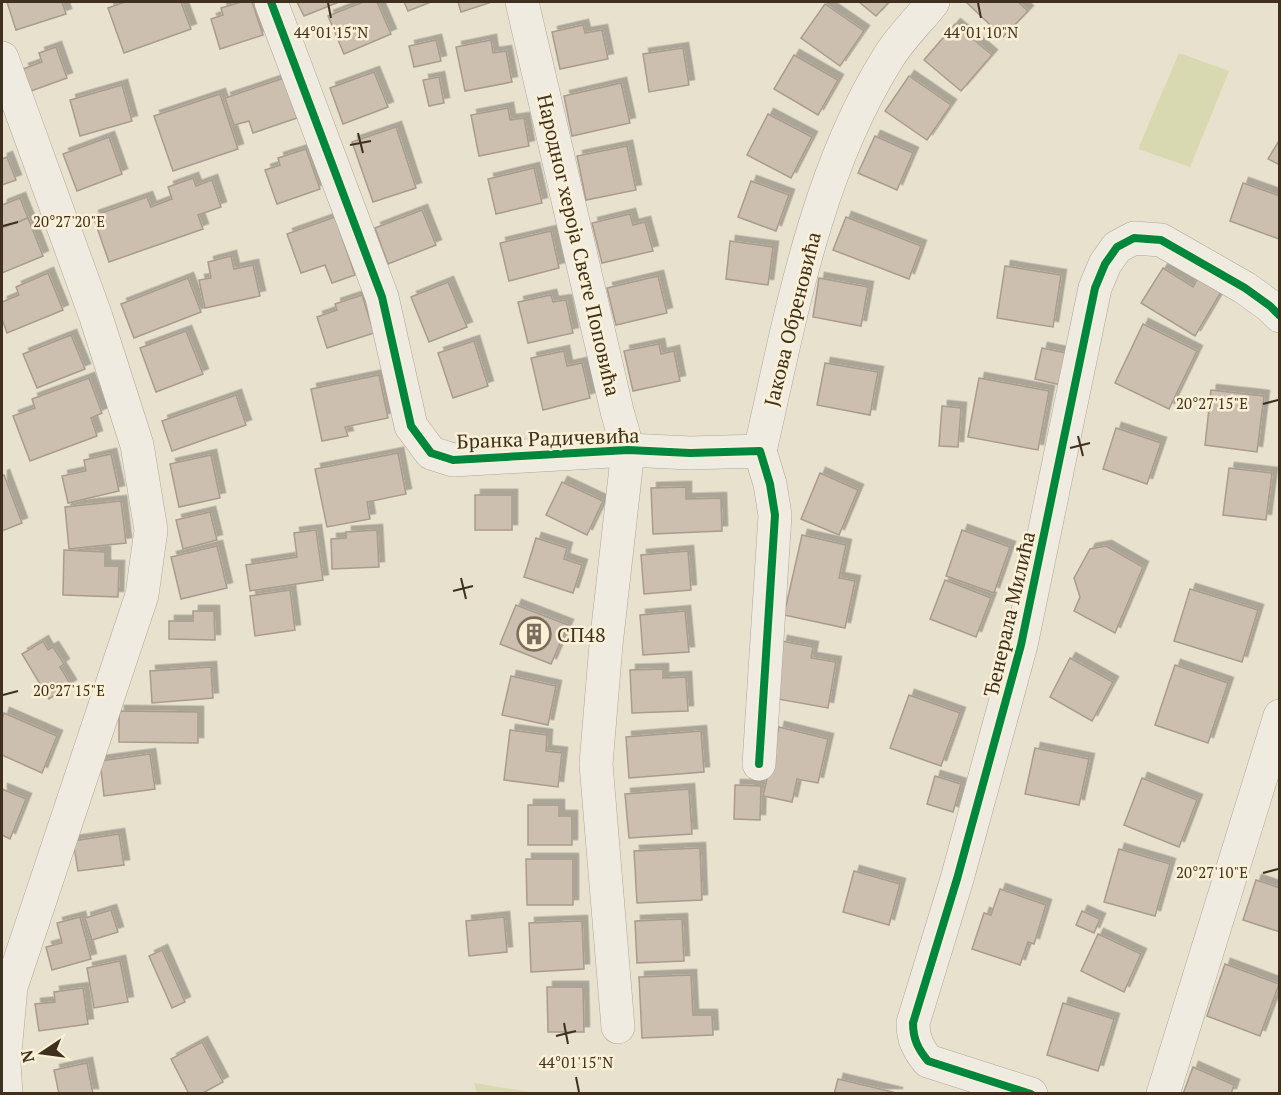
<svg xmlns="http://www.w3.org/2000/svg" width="1281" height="1095" font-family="'PT Serif',serif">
<defs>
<filter id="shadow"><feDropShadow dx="5.5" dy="-5.5" stdDeviation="0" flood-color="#0004"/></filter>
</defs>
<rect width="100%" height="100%" fill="#e8e1ce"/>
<!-- green -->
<g fill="#d8d9b0">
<path d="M1179,53L1229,71L1190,167L1138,149Z"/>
<path d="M474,1083L537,1093H477Z"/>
</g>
<!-- building -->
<g fill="#ccbfaf" stroke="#a99c8d" stroke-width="1.5" filter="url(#shadow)">
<path d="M7,2H62L66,14L16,30Z"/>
<path d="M125,2H181L191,29L124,53L108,8Z"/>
<path d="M241,2H252L263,35L220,49L211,19L223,15L221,8Z"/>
<path d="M297,2H339L304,16Z"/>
<path d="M363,2H377L391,34L344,54L328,16Z"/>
<path d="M404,2H431L408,11Z"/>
<path d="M458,2H488L489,3L461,12Z"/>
<path d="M859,2H889L876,16Z"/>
<path d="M969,2H1018L1028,11L1003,37L967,3Z"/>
<path d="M825,4L864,31L840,66L801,38Z"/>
<path d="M955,24L992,55L961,91L924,60Z"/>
<path d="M583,25L585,33L602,30L608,59L560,69L552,32Z"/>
<path d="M436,40L441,61L414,67L409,46Z"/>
<path d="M491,40L493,53L506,51L512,82L465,91L456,47Z"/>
<path d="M56,47L67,78L31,91L23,69L42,62L39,53Z"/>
<path d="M683,48L689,85L649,92L643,54Z"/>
<path d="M794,55L838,80L818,115L774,89Z"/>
<path d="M374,72L388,107L343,124L330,88Z"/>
<path d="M909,76L951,105L927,140L885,111Z"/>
<path d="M439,77L444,103L429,106L423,80Z"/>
<path d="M284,78L297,118L253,133L249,121L234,125L225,98Z"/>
<path d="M621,83L630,123L572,136L564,96Z"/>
<path d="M122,85L132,121L80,136L70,100Z"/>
<path d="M220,94L238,149L173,171L154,116Z"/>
<path d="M508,108L510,120L524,118L529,146L479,156L471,115Z"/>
<path d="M768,114L812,137L791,178L747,155Z"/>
<path d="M396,127L416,188L373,202L352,142Z"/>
<path d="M875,136L913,153L897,190L858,173Z"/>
<path d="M109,137L122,174L77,191L63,154Z"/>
<path d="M1280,139V165L1268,159Z"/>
<path d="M627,146L636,190L586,200L577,156Z"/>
<path d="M306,149L320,189L277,204L265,170L280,165L278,158Z"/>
<path d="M7,157L16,180L2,185V159Z"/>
<path d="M534,168L542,203L496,214L488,179Z"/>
<path d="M193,178L196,186L212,180L221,207L198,215L203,229L109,262L93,216L147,197L151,207L172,199L168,187Z"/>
<path d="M751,181L789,195L776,231L738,217Z"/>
<path d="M1243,183L1280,196L1279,239L1230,221Z"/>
<path d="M20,198L28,218L2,228V205Z"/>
<path d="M422,210L436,245L388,264L375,228Z"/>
<path d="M630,214L633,225L645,222L653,251L602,263L592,223Z"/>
<path d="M335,217L355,275L332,283L325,265L301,273L287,234Z"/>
<path d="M846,217L921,246L909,279L833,250Z"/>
<path d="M28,218L43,256L2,273V228Z"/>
<path d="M551,231L559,268L509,281L500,243Z"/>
<path d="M730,241L773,247L768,285L726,279Z"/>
<path d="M231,256L234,269L253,265L260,296L205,308L199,280L211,278L208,262Z"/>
<path d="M1005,266L1061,275L1053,327L997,318Z"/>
<path d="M1163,268L1193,287L1198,278L1221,292L1195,336L1141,303Z"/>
<path d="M48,273L63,310L7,333L2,319V302L19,295L16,287Z"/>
<path d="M658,276L667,313L616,325L607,288Z"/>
<path d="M188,278L201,312L134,338L121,304Z"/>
<path d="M819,278L868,287L861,326L813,317Z"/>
<path d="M448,282L467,327L429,342L411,297Z"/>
<path d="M362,295L374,333L327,348L317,317L337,310L335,304Z"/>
<path d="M551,295L553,302L566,300L573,333L528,343L518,302Z"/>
<path d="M1143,324L1197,351L1169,409L1115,383Z"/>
<path d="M186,331L203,374L156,392L140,348Z"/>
<path d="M71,335L85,369L37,388L23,354Z"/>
<path d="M474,341L488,386L453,398L438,353Z"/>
<path d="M659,344L661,354L674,351L680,381L633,391L624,351Z"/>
<path d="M1042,348L1071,354L1065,386L1035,379Z"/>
<path d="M564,351L567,366L582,363L590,398L543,410L531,358Z"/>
<path d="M825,363L878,372L870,415L817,405Z"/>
<path d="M379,375L388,418L345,427L348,436L322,441L311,389Z"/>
<path d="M89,378L102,413L91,418L97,436L30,461L13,416L35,408L32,399Z"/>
<path d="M979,378L1049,391L1038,450L968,437Z"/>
<path d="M1211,390L1264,396L1257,452L1205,445Z"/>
<path d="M236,395L246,425L172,451L162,421Z"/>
<path d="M942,406L961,408L958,447L939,446Z"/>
<path d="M1116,428L1161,443L1147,484L1103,469Z"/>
<path d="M398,453L406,494L367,502L370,519L327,527L315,469Z"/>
<path d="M111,454L119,491L68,503L62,476L86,471L84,460Z"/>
<path d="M211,455L220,498L179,507L170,464Z"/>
<path d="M1229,468L1272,473L1266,520L1223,515Z"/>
<path d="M820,473L858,490L839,535L801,519Z"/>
<path d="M4,475L22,523L2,531V476Z"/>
<path d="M562,482L603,501L587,535L546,515Z"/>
<path d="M686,487V499L721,498L722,531L653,534L651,488Z"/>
<rect x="475" y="495" width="37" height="35"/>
<path d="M121,501L126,543L69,549L65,507Z"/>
<path d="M210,512L217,540L183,549L176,520Z"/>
<path d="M316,530L323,580L250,591L246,565L297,557L294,533Z"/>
<path d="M377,530L379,567L332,569L331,539L346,538V532Z"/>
<path d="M962,530L1010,547L994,593L946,576Z"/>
<path d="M802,535L846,545L839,578L855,581L845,628L784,615Z"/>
<path d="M536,538L567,548L564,559L582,565L573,593L524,577Z"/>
<path d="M217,546L227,588L181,599L171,557Z"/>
<path d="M1106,546L1143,567L1115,633L1074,611L1080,597L1074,578L1090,549Z"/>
<path d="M64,550L105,552V566H119L118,597L63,595Z"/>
<path d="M688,551L691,590L644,594L641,555Z"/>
<path d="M945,580L991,598L976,637L930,619Z"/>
<path d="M1190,589L1258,610L1242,662L1174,641Z"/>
<path d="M290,590L295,630L255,636L250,596Z"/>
<path d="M516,605L568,625L551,664L500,644Z"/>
<path d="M193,611H214L215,640L169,639V621H193Z"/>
<path d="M685,611L689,652L643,655L640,615Z"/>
<path d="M43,641L48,650L53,647L64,664L60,667L71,685L49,699L22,654Z"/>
<path d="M782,641L813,647L811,658L836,662L828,708L772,698Z"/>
<path d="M1070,658L1113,682L1092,721L1050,697Z"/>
<path d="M1175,665L1228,683L1208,743L1155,725Z"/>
<path d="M211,667L213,698L152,703L150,671Z"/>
<path d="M663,669V678L686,677L688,711L632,713L630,670Z"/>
<path d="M511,676L556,686L548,725L502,715Z"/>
<path d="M909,695L960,713L941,766L890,748Z"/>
<path d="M119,711L198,712V743L119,742Z"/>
<path d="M4,713L57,736L42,773L2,755V719Z"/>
<path d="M779,727L828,739L818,783L797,779L792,802L763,796Z"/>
<path d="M510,730L547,735L546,751L562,753L558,787L504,780Z"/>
<path d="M701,731L704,772L629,778L626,737Z"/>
<path d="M1035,748L1089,759L1079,805L1025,794Z"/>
<path d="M150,754L155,789L104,796L100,761Z"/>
<path d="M935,776L961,784L953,812L927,804Z"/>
<path d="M1142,778L1197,800L1179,847L1124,825Z"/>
<path d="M735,785L761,786L760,820L734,819Z"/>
<path d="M2,789L26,799L10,839L2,835Z"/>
<path d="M689,789L692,834L629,838L625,794Z"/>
<path d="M528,805H559V816H572V845H528Z"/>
<path d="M119,834L124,865L78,871L73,841Z"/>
<path d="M700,848L702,900L637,903L634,851Z"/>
<path d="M1119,849L1170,864L1155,916L1104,902Z"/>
<path d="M526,859H573V905H527Z"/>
<path d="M854,871L900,884L889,925L843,912Z"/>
<path d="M1256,880L1280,888V932L1243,920Z"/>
<path d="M1000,889L1046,905L1034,944L1028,942L1020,965L972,949L984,913L991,915Z"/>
<path d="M111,910L118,932L92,940L85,918Z"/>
<path d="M1082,911L1100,919L1094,933L1076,925Z"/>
<path d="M80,917L91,959L52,970L46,947L62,943L57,923Z"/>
<path d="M504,917L507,952L469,956L466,921Z"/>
<path d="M682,919L684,961L637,963L635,921Z"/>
<path d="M582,921L584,969L531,972L529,923Z"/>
<path d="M1098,934L1141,954L1124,992L1081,971Z"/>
<path d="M162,950L185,1002L172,1008L149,956Z"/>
<path d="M120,961L128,1002L94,1008L87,968Z"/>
<path d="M1225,964L1279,984L1260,1036L1207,1016Z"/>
<path d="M691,975L693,1015H712L713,1035L642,1038L639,977Z"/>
<path d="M547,987H583L584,1032H548Z"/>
<path d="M83,988L88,1024L39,1031L35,1004L55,1002L54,992Z"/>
<path d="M1063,1003L1114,1019L1098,1071L1047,1055Z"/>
<path d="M202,1042L223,1082L201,1094H189L171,1059Z"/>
<path d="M87,1063L93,1094H59L54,1070Z"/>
<path d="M1193,1067L1234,1085L1231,1094H1183Z"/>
<path d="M838,1079L897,1093V1094H834Z"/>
</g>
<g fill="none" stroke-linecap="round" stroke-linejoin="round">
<!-- minor casing -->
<g stroke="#aea697" stroke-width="34">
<g id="minor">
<path d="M271,2L382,297L411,426L431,453L453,460L628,450L690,453L760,451L770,484L775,515L759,764"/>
<path d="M522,2L617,411L628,450L606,645L596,764L618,1027"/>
<path d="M2,58L96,317L137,445L151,530L142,595L11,987L4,1063L6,1094"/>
<path d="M760,451C790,320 815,174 888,58C900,38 919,20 933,2"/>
<path d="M1031,1094L928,1061C918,1049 913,1039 913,1023L957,879L1021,645L1095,288L1105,264L1117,247L1134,238L1161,240L1245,288L1270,306L1280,316"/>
<path d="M1163,1094L1280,716"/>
</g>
</g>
<!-- minor -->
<use href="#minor" stroke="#f0ebe1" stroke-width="33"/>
<!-- cycleway casing -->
<g stroke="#f9f0d5" stroke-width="11">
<g id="cycleway">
<path d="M271,2L382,297L411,426L431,453L453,460L628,450L690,453L760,451L770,484L775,515L759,764"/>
<path d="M1031,1094L928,1061C918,1049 913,1039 913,1023L957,879L1021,645L1095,288L1105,264L1117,247L1134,238L1161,240L1245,288L1270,306L1280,316"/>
</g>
</g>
<!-- cycleway -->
<use href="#cycleway" stroke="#00873e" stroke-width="8"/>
</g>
<!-- ticks -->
<path fill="none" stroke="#3f2f1e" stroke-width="2" d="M328,3L331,18M978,3L981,18M358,133L363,153M350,145L371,141M3,226L18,222M1263,404L1278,400M1078,436L1083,456M1070,448L1090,443M461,578L466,599M453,591L473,586M3,695L18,691M1263,873L1278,869M564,1023L568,1044M556,1036L576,1031M576,1077L579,1092"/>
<!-- icons -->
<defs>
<g id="building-ring" transform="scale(1.725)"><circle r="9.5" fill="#f9f0d5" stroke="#7a6d5c" stroke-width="1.5"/><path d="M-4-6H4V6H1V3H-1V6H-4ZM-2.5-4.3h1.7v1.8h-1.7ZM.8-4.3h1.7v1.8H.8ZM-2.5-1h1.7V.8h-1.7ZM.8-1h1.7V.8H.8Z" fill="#7a6d5c"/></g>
</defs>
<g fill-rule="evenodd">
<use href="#building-ring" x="534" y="634"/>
</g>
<g text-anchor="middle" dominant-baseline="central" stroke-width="5" stroke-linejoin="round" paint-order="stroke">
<!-- street labels -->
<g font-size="20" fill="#3f2f1e" stroke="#f9f0d5">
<text transform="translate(579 245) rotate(77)">Народног хероја Свете Поповића</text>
<text transform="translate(792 319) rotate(-76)">Јакова Обреновића</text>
<text transform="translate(548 438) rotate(-2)">Бранка Радичевића</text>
<text transform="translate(1009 614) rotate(-77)">Ђенерала Милића</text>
</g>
<!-- poi labels -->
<g font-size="20" fill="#3f2f1e" stroke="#f9f0d5" text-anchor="start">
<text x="557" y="634">СП48</text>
</g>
</g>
<g font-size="15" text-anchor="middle" fill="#3f2f1e" stroke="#f9f0d5" stroke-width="5" stroke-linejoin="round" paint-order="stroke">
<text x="331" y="38">44°01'15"N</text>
<text x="981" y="38">44°01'10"N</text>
<text x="69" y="227">20°27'20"E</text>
<text x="1212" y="409">20°27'15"E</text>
<text x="69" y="696">20°27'15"E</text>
<text x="1212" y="878">20°27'10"E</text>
<text x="576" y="1068">44°01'15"N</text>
</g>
<!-- border -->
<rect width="1281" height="1095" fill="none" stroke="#3f2f1e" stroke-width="6"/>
<!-- north arrow -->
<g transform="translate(42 1053) rotate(257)" stroke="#f9f0d5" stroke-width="4.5" paint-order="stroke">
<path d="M0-4.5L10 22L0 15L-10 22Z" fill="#3f2f1e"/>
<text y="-9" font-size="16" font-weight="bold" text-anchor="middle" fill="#3f2f1e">N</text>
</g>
</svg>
